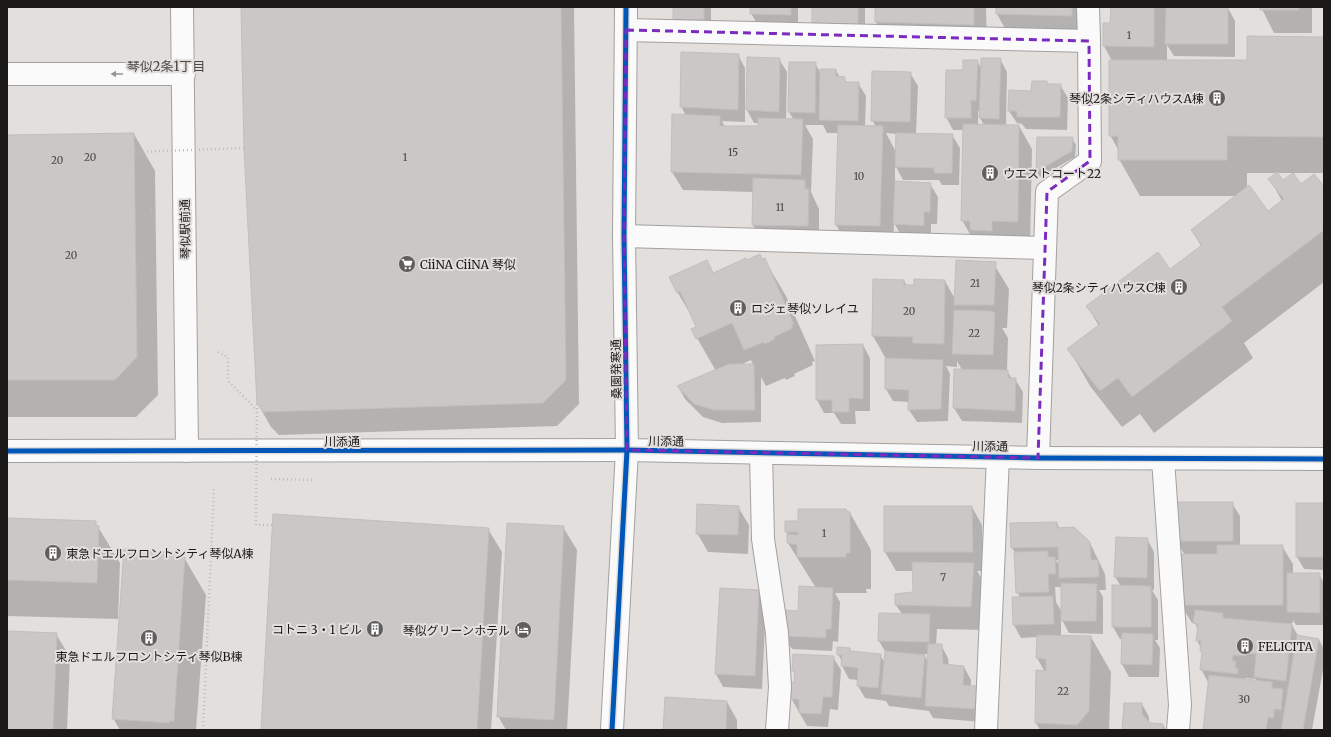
<svg xmlns="http://www.w3.org/2000/svg" width="1331" height="737" font-family="Merriweather,'Noto Sans JP',serif">
<rect width="100%" height="100%" fill="#e2dfdd"/>
<!-- shadow -->
<g fill="#0003" fill-rule="evenodd">
<path d="M242,7H574L579,404L557,426L279,435L271,427L258,404Z"/>
<path d="M674,7H711V32L681,31L674,19Z"/>
<path d="M751,7H798V27L758,26L751,13Z"/>
<path d="M813,7H865V37L820,36L813,23Z"/>
<path d="M876,7H986L987,47L889,45L876,22Z"/>
<path d="M997,7H1082V34L1007,32L997,14Z"/>
<path d="M1112,7L1228,8L1235,21V57L1174,56L1167,45V61H1248L1324,38V173H1247V188L1268,212L1282,201L1270,179L1324,188V282L1244,343L1253,358L1154,433L1140,414L1122,427L1090,386L1069,349L1099,326L1087,306L1170,270L1201,246L1192,230L1236,196H1140L1119,159V151L1110,135L1112,61L1104,46L1111,24Z"/>
<path d="M1261,7H1312V33H1274Z"/>
<path d="M738,55L745,68V122L722,121L725,127H759V123H754L747,110L748,58L779,59L787,72L786,120H794L789,112L815,63L821,74L836,70L840,78H844L847,83H858L866,96L865,127H876L872,120L910,73L918,86L916,134L952,135L960,148L959,185H942L939,180H903L895,165V182L930,184L938,197L937,224H931V239L902,237L894,223L893,249L850,248L836,225L839,133H827L823,125H805L813,139L811,192L819,209V245L763,243L753,225L754,192L683,190L672,172L686,116L681,106ZM886,133L897,134L896,152Z"/>
<path d="M1000,59L1007,72L1006,126H1019L1032,149L1030,245L975,243L962,220L964,130H953L946,117L964,71L977,61L981,68ZM978,111H980V118L984,125H978Z"/>
<path d="M1047,82L1049,85H1060L1068,98L1067,130L1026,129L1022,124L1017,123L1009,111Z"/>
<path d="M134,134L155,171L158,395L136,417H7V136Z"/>
<path d="M1038,138H1072L1076,145L1075,157L1040,177L1037,172Z"/>
<path d="M764,259L786,296L815,361L812,362L813,365L794,374L795,376L786,380L785,378L766,386L761,377V422L722,423L703,417L685,399L678,386L716,371L697,338L698,327L678,293L707,261L714,274L747,261ZM751,360L753,365H740Z"/>
<path d="M957,261H992L1009,289L1007,328H1002L1008,338L1007,371L1012,379H1015L1023,392L1022,423L962,421L954,408L955,370H962L957,361V367L946,366L950,374L948,421L917,422L909,410V402L893,401L886,389V359L873,336L874,280L904,281L907,286L945,281L955,299Z"/>
<path d="M863,345L870,358V411H855L856,424H841L834,413H824L817,400Z"/>
<path d="M1232,503L1240,516V546H1282L1293,564V574H1319L1324,583V625H1296L1293,620V623H1291L1298,636L1319,640L1324,649V664L1312,730H1204L1209,684L1201,669L1203,653L1197,640L1198,630L1195,623H1192L1181,605L1185,555L1176,541ZM1246,678L1256,679L1257,682L1245,679Z"/>
<path d="M1324,504V570L1304,569L1297,557Z"/>
<path d="M738,507L749,525L748,554L708,552L697,533Z"/>
<path d="M885,507H972L982,525L983,571H977L987,587L984,630L937,629L936,645H941L948,658L949,666L964,667L971,680V687L983,722L933,718L929,711L889,706L886,701L865,698L858,686V680L849,679L842,666V662L838,654L850,649L852,653L880,655L885,663L886,653L879,641L902,614L896,605L914,592L913,571H896L885,552ZM924,654H929L928,662Z"/>
<path d="M846,510L850,513L871,550V589H866L867,593H835L840,602L838,642L833,641L832,651L792,649L784,636L816,588L788,543V535L786,531L799,522Z"/>
<path d="M7,519L95,522L120,563L118,619L7,616Z"/>
<path d="M1057,523L1060,529L1090,543L1105,574L1106,590H1099L1103,597V634L1069,633L1061,618V637H1091L1111,672L1109,730H1040L1036,723L1037,671L1045,672L1037,658L1038,637L1021,638L1014,625L1020,597L1017,592L1016,554L1012,548ZM1056,560H1060V567ZM1055,587H1062V612L1056,602Z"/>
<path d="M563,527L577,550L567,730H506L498,716Z"/>
<path d="M488,529L502,552L491,730H262Z"/>
<path d="M1147,539L1154,552V590H1152L1158,600V640H1155L1160,648L1159,677H1129L1122,664L1123,639H1120L1113,627L1121,586L1115,577Z"/>
<path d="M182,554L206,595L196,730H120L113,718Z"/>
<path d="M758,591L766,604L762,689L723,687L716,674Z"/>
<path d="M7,632L56,634L70,657L67,730H7Z"/>
<path d="M833,657L841,670L838,710L830,709L828,727L807,726L791,698L795,683L796,676L793,671Z"/>
<path d="M727,702L737,720V730H664Z"/>
<path d="M1142,704L1149,717V723L1163,725L1166,730H1123Z"/>
</g>
<!-- building -->
<g fill="#cac7c6" stroke="#c1bfbd">
<path d="M241,7H561L566,380L543,403L264,412L257,404L244,148Z"/>
<path d="M673,7H704V20L673,19Z"/>
<path d="M750,7H791V15L750,14Z"/>
<path d="M812,7H858V25L812,23Z"/>
<path d="M875,7H974V25L875,22Z"/>
<path d="M996,7H1072V16L996,14Z"/>
<path d="M1111,7H1154V47L1103,46V23H1110Z"/>
<path d="M1166,7H1228V44H1165Z"/>
<rect x="1260" y="7" width="39" height="3"/>
<path d="M1247,36L1324,37V137L1227,136V160H1118V136H1109V60H1247Z"/>
<path d="M681,52L739,54L738,110L680,107Z"/>
<path d="M747,57L780,58L779,112L746,110Z"/>
<path d="M981,58H1001L999,119L979,118Z"/>
<path d="M963,60H978L976,101L971,100V118H945L946,70H963Z"/>
<path d="M789,62H816L815,113L788,112Z"/>
<path d="M820,69H836V76L845,77V82H859L858,121L819,120Z"/>
<path d="M872,71L911,72L910,122L871,121Z"/>
<path d="M1032,81H1047V84H1061L1060,117H1017V111H1008L1009,90L1031,91Z"/>
<path d="M672,114L720,116V126H758V118L803,119L801,175L671,172Z"/>
<path d="M963,124L1019,125L1018,222L992,221V231L970,230V221H961Z"/>
<path d="M838,125L883,126L880,226L835,225Z"/>
<path d="M134,133L137,357L115,380H7V135Z"/>
<path d="M896,133L953,134L952,173H934V168L895,167Z"/>
<path d="M1037,137H1073L1072,151L1036,172Z"/>
<path d="M1277,172L1283,180L1293,173L1301,184L1314,174L1324,186V230L1222,307L1232,321L1132,397L1118,378L1100,391L1067,349L1100,324L1086,306L1158,252L1170,269L1202,245L1191,230L1249,185L1268,211L1284,199L1268,179Z"/>
<path d="M753,178L805,180V189H809L808,226L752,225Z"/>
<path d="M895,181L931,183L930,212H924V226L893,224Z"/>
<path d="M760,254L762,259L765,258L794,324L791,325L793,328L774,337L775,339L765,344L764,342L744,350L732,323L696,339L691,329L696,327L680,291L677,293L669,277L707,260L713,273L746,258L747,260Z"/>
<path d="M956,260L996,262L994,305H954Z"/>
<path d="M873,279L904,280V285H914V279L945,280L944,344L912,343L913,337L872,336Z"/>
<path d="M954,310L991,311L995,313L993,355L952,354Z"/>
<path d="M863,344V399L849,398V412H832V400H816V345Z"/>
<path d="M885,358L943,360L941,409L908,410L909,390L885,389Z"/>
<path d="M729,364H754L755,410H714L694,404L677,386Z"/>
<path d="M954,369L1008,370V378H1016L1015,411L953,408Z"/>
<rect x="1175" y="502" width="58" height="39"/>
<rect x="1296" y="503" width="28" height="54"/>
<path d="M697,504L739,506L738,535L696,534Z"/>
<path d="M884,506H972L973,552H884Z"/>
<path d="M798,509H846L847,512H850V553H846V557H797V545L787,543V534L798,535V532H785V521H798Z"/>
<path d="M273,514L489,528L477,730H261Z"/>
<path d="M7,518L96,521V526H99L97,583L7,580Z"/>
<path d="M1057,522V528L1074,527L1090,542L1091,560H1098L1099,577L1059,578L1058,547L1011,548L1010,523Z"/>
<path d="M507,523L564,526L554,720L497,717Z"/>
<path d="M1116,537L1148,538L1147,578L1114,577Z"/>
<path d="M1217,545H1283V605H1180V554H1217Z"/>
<path d="M124,549L183,553V557H185L174,721H169V723L112,719Z"/>
<path d="M1048,551V557H1055L1056,574H1048L1049,592L1016,593L1014,552Z"/>
<path d="M912,562L974,563L971,607L895,605V594L913,592Z"/>
<path d="M1287,573H1320V613L1287,612Z"/>
<path d="M1061,583L1097,584L1096,621H1061Z"/>
<path d="M1112,585L1151,586V627H1112Z"/>
<path d="M799,586L833,588L831,629H826V638L783,636L784,610L798,611Z"/>
<path d="M720,588L759,590L755,676L715,674Z"/>
<path d="M1053,596L1054,624L1013,625L1012,597Z"/>
<path d="M1195,610L1223,613V618L1292,624L1286,681L1254,677L1256,654L1246,653L1245,656L1233,655L1232,661H1236L1235,668H1238V674L1200,670L1202,651H1200L1201,641H1196L1198,624L1193,623Z"/>
<path d="M879,613L930,614L929,642L878,641Z"/>
<path d="M7,631L57,633L53,730H7Z"/>
<path d="M1122,633L1153,634L1152,665L1121,664Z"/>
<path d="M1037,635L1091,636L1089,711L1077,725L1035,723L1036,670L1046,671V659L1036,658Z"/>
<path d="M1297,635L1319,639L1303,730H1281Z"/>
<path d="M928,644H942L943,664L964,666L963,685L978,686L977,709L925,706Z"/>
<path d="M837,647L850,648V651L881,654L878,688L857,686L858,668L841,666L842,655H837Z"/>
<path d="M885,651L925,655L921,698L881,694Z"/>
<path d="M793,654L834,656L832,697H823L821,714L799,713V699H790L791,682H794L795,671H792Z"/>
<path d="M1209,675L1272,682V688L1283,689L1281,710L1274,709V718L1268,717L1266,730H1203Z"/>
<path d="M665,697L727,701L726,730H663Z"/>
<path d="M1124,703H1142V714L1150,723L1163,724V730H1122Z"/>
</g>
<g fill="none" stroke-linecap="round" stroke-linejoin="round">
<!-- minor casing -->
<g stroke="#a3a1a0" stroke-width="24">
<g id="minor">
<path d="M182,7L187,451"/>
<path d="M626,30L1089,41L1088,7"/>
<path d="M7,74H184"/>
<path d="M624,236L1044,248"/>
<path d="M7,451L627,450L1038,458L1324,459"/>
<path d="M761,453L763,539L777,633L780,687L777,730"/>
<path d="M1038,458L1047,192L1090,161L1089,41"/>
<path d="M1163,459L1180,705L1178,730"/>
<path d="M612,730L627,450L624,236L626,7"/>
<path d="M986,730L998,456"/>
</g>
</g>
<!-- path -->
<g stroke="#bfbebe" stroke-width="2.5" stroke-dasharray="1 3" stroke-linecap="butt">
<path d="M151,210L158,207"/>
<path d="M218,352L228,357V381L257,410"/>
<path d="M271,479L314,480"/>
<path d="M203,730L214,488"/>
</g>
<!-- minor -->
<use href="#minor" stroke="#fbfafa" stroke-width="22"/>
<!-- path-bridge -->
<g stroke="#bfbebe" stroke-width="2.5" stroke-dasharray="1 3" stroke-linecap="butt">
<path d="M135,152L244,148"/>
<path d="M257,404L256,525H273"/>
</g>
<!-- cycleway casing -->
<g stroke="#e3dfdc" stroke-width="8">
<g id="cycleway">
<path d="M7,451L627,450L1038,458L1324,459"/>
<path d="M612,730L627,450L624,236L626,7"/>
</g>
</g>
<!-- cycleway -->
<use href="#cycleway" stroke="#0057b8" stroke-width="5"/>
</g>
<!-- one-way arrows -->
<defs><path id="oneway-solid" d="M-6-.8H1V-3.2L6.5 0L1 3.2V.8H-6Z"/></defs>
<use fill="#969595" href="#oneway-solid" transform="translate(117 74) rotate(-180)"/>
<!-- marked area -->
<path fill="none" stroke="#7b2cbf" stroke-width="3" stroke-dasharray="8 5" stroke-linejoin="round" d="M626,30L1089,41L1090,161L1047,192L1038,458L627,450L624,236Z"/>
<!-- icons -->
<defs>
<g id="building-disc" transform="scale(0.9)"><circle r="9.5" fill="#615f5e" stroke="#e3dfdc"/><path d="M-4-6H4V6H1V3H-1V6H-4ZM-2.5-4.3h1.7v1.8h-1.7ZM.8-4.3h1.7v1.8H.8ZM-2.5-1h1.7V.8h-1.7ZM.8-1h1.7V.8H.8Z" fill="#fff"/></g>
<g id="supermarket-disc" transform="scale(0.9)"><circle r="9.5" fill="#615f5e" stroke="#e3dfdc"/><path d="M-6-5.5h2.5l.6 2H6L4.5 2H-2.5L-4.4-4H-6ZM-1.5 3.2a1.3 1.3 0 1 0 .1 0ZM3 3.2a1.3 1.3 0 1 0 .1 0Z" fill="#fff"/></g>
<g id="hotel-disc" transform="scale(0.9)"><circle r="9.5" fill="#615f5e" stroke="#e3dfdc"/><path d="M-6-4.5h1.5V1H6V5H4.5V3h-9V5H-6ZM-4 0a1.8 1.8 0 1 1 3.6 0ZM.5 0V-2.5h3Q6-2.5 6 0Z" fill="#fff"/></g>
</defs>
<g fill-rule="evenodd">
<use href="#building-disc" x="1217" y="98"/>
<use href="#building-disc" x="990" y="173"/>
<use href="#supermarket-disc" x="407" y="264"/>
<use href="#building-disc" x="1179" y="287"/>
<use href="#building-disc" x="738" y="308"/>
<use href="#building-disc" x="53" y="553"/>
<use href="#building-disc" x="375" y="629"/>
<use href="#hotel-disc" x="523" y="630"/>
<use href="#building-disc" x="149" y="638"/>
<use href="#building-disc" x="1245" y="646"/>
</g>
<g text-anchor="middle" dominant-baseline="central" stroke-width="4" stroke-linejoin="round" paint-order="stroke">
<!-- number labels -->
<g font-size="10" fill="#484645">
<text x="1129" y="35">1</text>
<text x="733" y="152">15</text>
<text x="90" y="157">20</text>
<text x="405" y="157">1</text>
<text x="57" y="160">20</text>
<text x="859" y="176">10</text>
<text x="780" y="207">11</text>
<text x="71" y="255">20</text>
<text x="975" y="283">21</text>
<text x="909" y="311">20</text>
<text x="974" y="333">22</text>
<text x="824" y="533">1</text>
<text x="943" y="577">7</text>
<text x="1063" y="691">22</text>
<text x="1244" y="699">30</text>
</g>
<!-- poi labels -->
<g font-size="12" fill="#1b1a19" stroke="#e3dfdc" text-anchor="start">
<text x="1204" y="98" text-anchor="end">琴似2条シティハウスA棟</text>
<text x="1003" y="173">ウエストコート22</text>
<text x="420" y="264">CiiNA CiiNA 琴似</text>
<text x="1166" y="287" text-anchor="end">琴似2条シティハウスC棟</text>
<text x="751" y="308">ロジェ琴似ソレイユ</text>
<text x="66" y="553">東急ドエルフロントシティ琴似A棟</text>
<text x="362" y="629" text-anchor="end">コトニ 3・1 ビル</text>
<text x="510" y="630" text-anchor="end">琴似グリーンホテル</text>
<text x="1258" y="646">FELICITA</text>
<text x="149" y="656" text-anchor="middle">東急ドエルフロントシティ琴似B棟</text>
</g>
<!-- street labels -->
<g font-size="12" fill="#1b1a19" stroke="#e3dfdc">
<text transform="translate(185 229) rotate(-91)">琴似駅前通</text>
<text transform="translate(616 369) rotate(-91)">桑園発寒通</text>
<text x="342" y="441">川添通</text>
<text transform="translate(666 441) rotate(1)">川添通</text>
<text transform="translate(990 446) rotate(1)">川添通</text>
</g>
<!-- neighbourhood labels -->
<g font-size="13" fill="#4c4846" stroke="#e3dfdc">
<text x="166" y="66">琴似2条1丁目</text>
</g>
</g>
<!-- border -->
<rect width="1331" height="737" fill="none" stroke="#1b1a19" stroke-width="16"/>
</svg>
